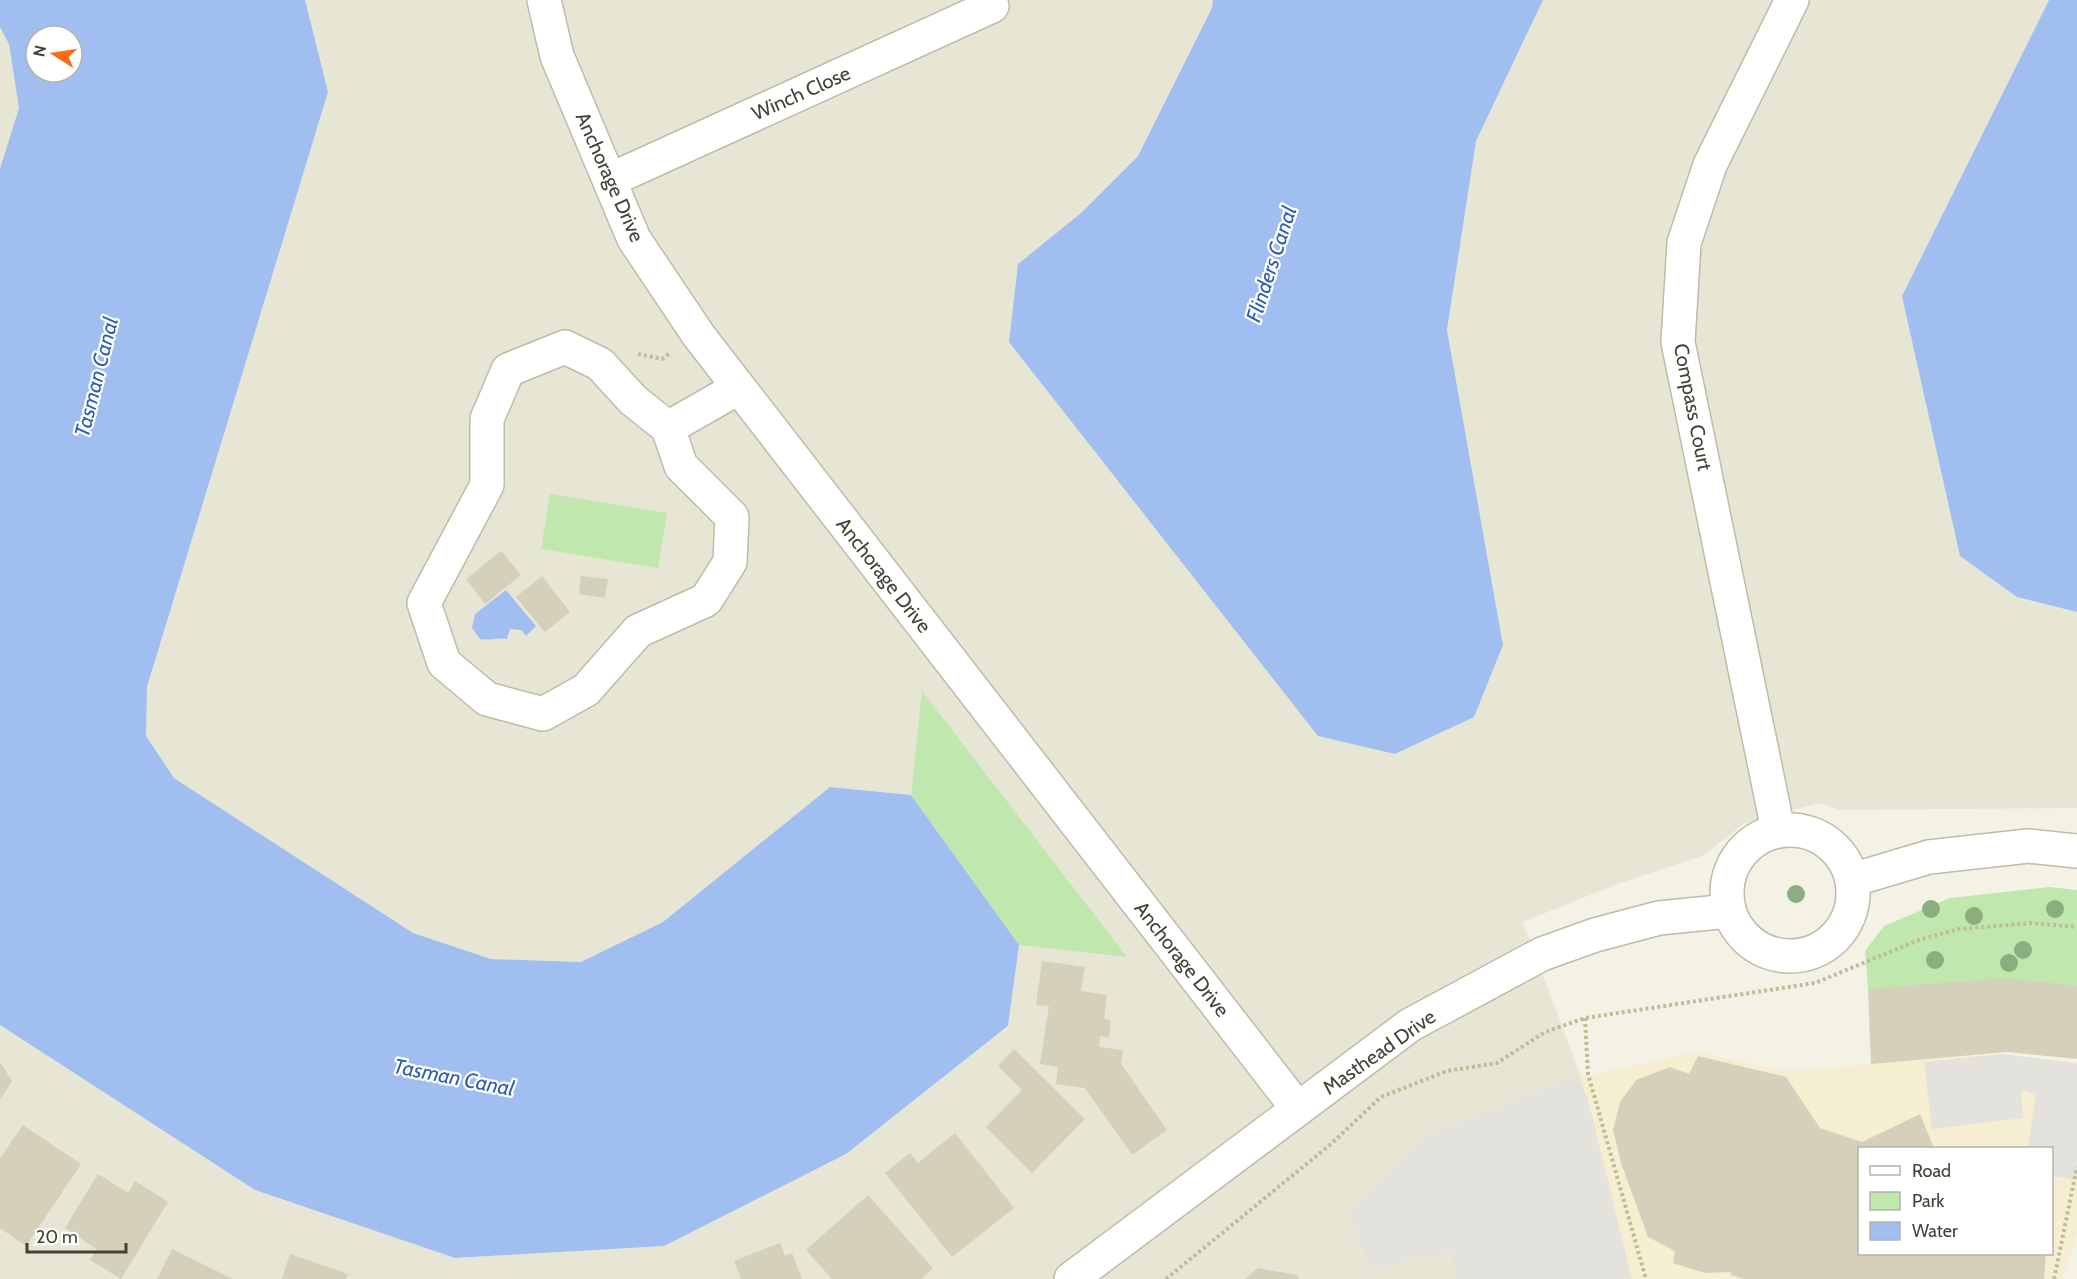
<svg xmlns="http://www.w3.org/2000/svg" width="2077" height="1279" font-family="Cabin,sans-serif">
<rect width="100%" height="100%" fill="#f3f2e5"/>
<!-- residential -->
<g fill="#e7e5d3">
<path d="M305,0H1213V8L1138,156L1081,213L1018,264L1503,645L1447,330L1476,141L1543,0H2049L1902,296L2017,597L2077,612V808L1841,810L1819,803L1745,823L1702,856L1620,883L1523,922L1581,1077L1632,1279H0V1025L255,1190L455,1258L664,1246L846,1154L1008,1027L1019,945L1126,956L922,692L911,795L830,787L663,922L582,962L491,959L413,933L174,778L146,736L147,687L328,92Z"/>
<path d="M0,27L9,44L19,108L0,169Z"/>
</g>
<!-- commercial -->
<path fill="#f5eed0" d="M1696,1052L1787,1071L2001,1054L2077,1065V1234L2062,1279H2044L2046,1254H2052V1148H1934L1919,1114L1862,1142L1820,1128L1786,1077L1698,1056L1689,1074L1636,1080L1620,1102L1613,1130L1621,1163L1648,1237L1675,1251L1673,1263L1705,1273L1731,1272V1276L1744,1279H1632L1581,1077Z"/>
<!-- green -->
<g fill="#c0e7ad">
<path d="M550,494L667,513L658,568L541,549Z"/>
<path d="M922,691L1127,957L1019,945L911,795Z"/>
<path d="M2049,887L2077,890V986L1868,989L1865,951L1884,926L1950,898Z"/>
</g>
<!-- parking -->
<g fill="#e3e2dd">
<path d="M2001,1054L2077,1063V1180L2052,1176V1148H2028L2036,1094L2021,1090L2023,1118L1932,1129L1924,1062Z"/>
<path d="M1575,1077L1587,1096L1632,1279H1458L1451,1252L1371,1269L1348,1211L1426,1135Z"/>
</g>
<!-- water -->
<g fill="#a1bef0" fill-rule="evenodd">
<path d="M0,0H305L328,92L147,687L146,736L174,778L413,933L491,959L581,962L663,922L830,787L911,795L1019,945L1008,1026L846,1154L664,1246L455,1258L255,1190L0,1025V169L19,108L9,44L0,27ZM36,36H72V72H36Z"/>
<path d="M1213,0H1543L1476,141L1447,330L1503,645L1474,717L1395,754L1318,736L1009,342L1018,264L1081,213L1138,156L1212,8Z"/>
<path d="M2049,0H2077V612L2017,597L1960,556L1902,296Z"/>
<path d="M506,590L536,626L526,636L521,630L510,629L507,639C497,637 490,641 480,639L472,628L475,614Z"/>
</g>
<!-- building -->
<g fill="#d4d0ba">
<path d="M501,551L521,575L485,604L466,579Z"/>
<path d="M542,576L570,612L545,632L516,597Z"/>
<path d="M581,576L608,579L605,598L579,594Z"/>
<path d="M1042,961L1085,967L1081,991L1107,995L1104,1018L1111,1021L1109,1038L1100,1036L1099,1047L1123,1050L1121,1064L1167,1130L1132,1155L1085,1088L1056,1084L1058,1067L1040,1064L1049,1006L1036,1005Z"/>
<path d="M2005,978L2077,986V1059L2008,1052L1871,1064L1868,989Z"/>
<path d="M1014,1049L1085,1119L1032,1173L986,1127L1022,1090L998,1066Z"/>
<path d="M1698,1056L1786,1077L1820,1128L1862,1142L1920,1114L1934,1148H1860V1254H2046L2044,1279H1744L1730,1275L1731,1272L1705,1273L1673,1263L1675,1251L1648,1237L1621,1163L1613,1130L1620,1102L1636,1080L1670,1067L1689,1074Z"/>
<path d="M0,1062L12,1081L0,1100Z"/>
<path d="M23,1125L81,1164L26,1246L0,1228V1158Z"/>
<path d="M955,1133L1014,1208L952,1257L885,1173L910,1153L918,1163Z"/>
<path d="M98,1174L128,1193L135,1181L168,1202L121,1279L90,1260L97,1249L65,1228Z"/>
<path d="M868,1195L933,1268L921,1279H832L806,1250Z"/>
<path d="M780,1243L785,1256L792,1253L802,1279H741L734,1261Z"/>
<path d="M172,1249L233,1279H157Z"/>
<path d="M290,1254L348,1274L346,1279H282Z"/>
<path d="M1258,1268L1297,1275L1299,1279H1245Z"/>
</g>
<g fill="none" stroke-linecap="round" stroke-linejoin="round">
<!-- minor casing -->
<g stroke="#bebba8" stroke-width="36">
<g id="minor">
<path d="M544,0L557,56L634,239L699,336L1298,1109"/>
<path d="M610,180L992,6"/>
<path d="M565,347L600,364L633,400L668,428L681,466L732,517L730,562L706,600L638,631L586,690L543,714L487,699L444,663L424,603L487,485V419L508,370Z"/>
<path d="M668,428L738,388"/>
<path d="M1778,830L1678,342L1684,243L1710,165L1792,0"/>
</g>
</g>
<!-- tertiary casing -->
<g stroke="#bebba8" stroke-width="36">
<g id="tertiary">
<circle cx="1790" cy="893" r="63"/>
<path d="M1852,880L1929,857L2028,846L2077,851"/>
<path d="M1071,1279L1410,1025L1542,954L1595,935L1659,918L1729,911"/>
</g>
</g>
<!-- path -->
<g stroke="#c0bb99" stroke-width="4" stroke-dasharray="3 3" stroke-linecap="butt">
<path d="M638,354L662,359L670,353"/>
<path d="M1585,1018L1588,1074L1646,1279"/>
<path d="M1166,1279L1331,1144L1381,1097L1447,1071L1497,1063L1545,1032L1585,1018L1815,983L1919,940L1959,929L2031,923L2077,927"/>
<path d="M2054,1279L2077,1167"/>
</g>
<!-- minor -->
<use href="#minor" stroke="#fff" stroke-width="33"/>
<!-- tertiary -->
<use href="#tertiary" stroke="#fff" stroke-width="33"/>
</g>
<!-- trees -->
<g fill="#8aae7d">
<circle cx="1796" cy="894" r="9"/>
<circle cx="1931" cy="909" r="9"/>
<circle cx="2055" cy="909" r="9"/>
<circle cx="1974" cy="916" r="9"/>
<circle cx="2023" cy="950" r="9"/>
<circle cx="1935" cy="960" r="9"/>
<circle cx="2009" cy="963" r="9"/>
</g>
<g text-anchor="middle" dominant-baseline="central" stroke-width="4.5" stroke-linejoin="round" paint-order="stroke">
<!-- street labels -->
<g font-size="20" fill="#454235" stroke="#fff">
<text transform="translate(801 93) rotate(-24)">Winch Close</text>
<text transform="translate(610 177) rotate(66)">Anchorage Drive</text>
<text transform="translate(1693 407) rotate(79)">Compass Court</text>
<text transform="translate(884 575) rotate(52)">Anchorage Drive</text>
<text transform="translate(1182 959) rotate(52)">Anchorage Drive</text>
<text transform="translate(1379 1052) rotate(-35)">Masthead Drive</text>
</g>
<!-- water labels -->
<g font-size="21" font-style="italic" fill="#2e5cb1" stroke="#fff">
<text transform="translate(1271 264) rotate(-72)">Flinders Canal</text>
<text transform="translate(96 377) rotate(-76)">Tasman Canal</text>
<text transform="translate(454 1077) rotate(11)">Tasman Canal</text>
</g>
</g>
<!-- legend -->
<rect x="1858" y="1147" width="195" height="108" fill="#ffffff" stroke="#b5b3ae" stroke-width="1.5"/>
<rect x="1870" y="1166" width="30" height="9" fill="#ffffff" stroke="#b5b3ae" stroke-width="1.5"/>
<text x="1912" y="1177" font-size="18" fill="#454235">Road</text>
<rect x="1870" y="1192" width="30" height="18" fill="#c0e7ad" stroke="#b5b3ae" stroke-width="1.5"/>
<text x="1912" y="1207" font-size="18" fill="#454235">Park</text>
<rect x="1870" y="1222" width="30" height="18" fill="#a1bef0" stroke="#b5b3ae" stroke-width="1.5"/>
<text x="1912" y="1237" font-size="18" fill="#454235">Water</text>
<!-- north arrow -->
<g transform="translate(54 54) rotate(282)"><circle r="28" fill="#ffffff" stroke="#b5b3ae" stroke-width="1.5"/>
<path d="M0-4.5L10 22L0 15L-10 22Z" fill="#fa6b14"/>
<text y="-9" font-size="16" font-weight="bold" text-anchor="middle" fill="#454235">N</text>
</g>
<!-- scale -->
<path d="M27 1243v9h99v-9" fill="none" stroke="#454235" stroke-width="3"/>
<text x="36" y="1243" font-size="18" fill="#454235" stroke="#ffffff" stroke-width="4.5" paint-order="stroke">20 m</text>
</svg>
